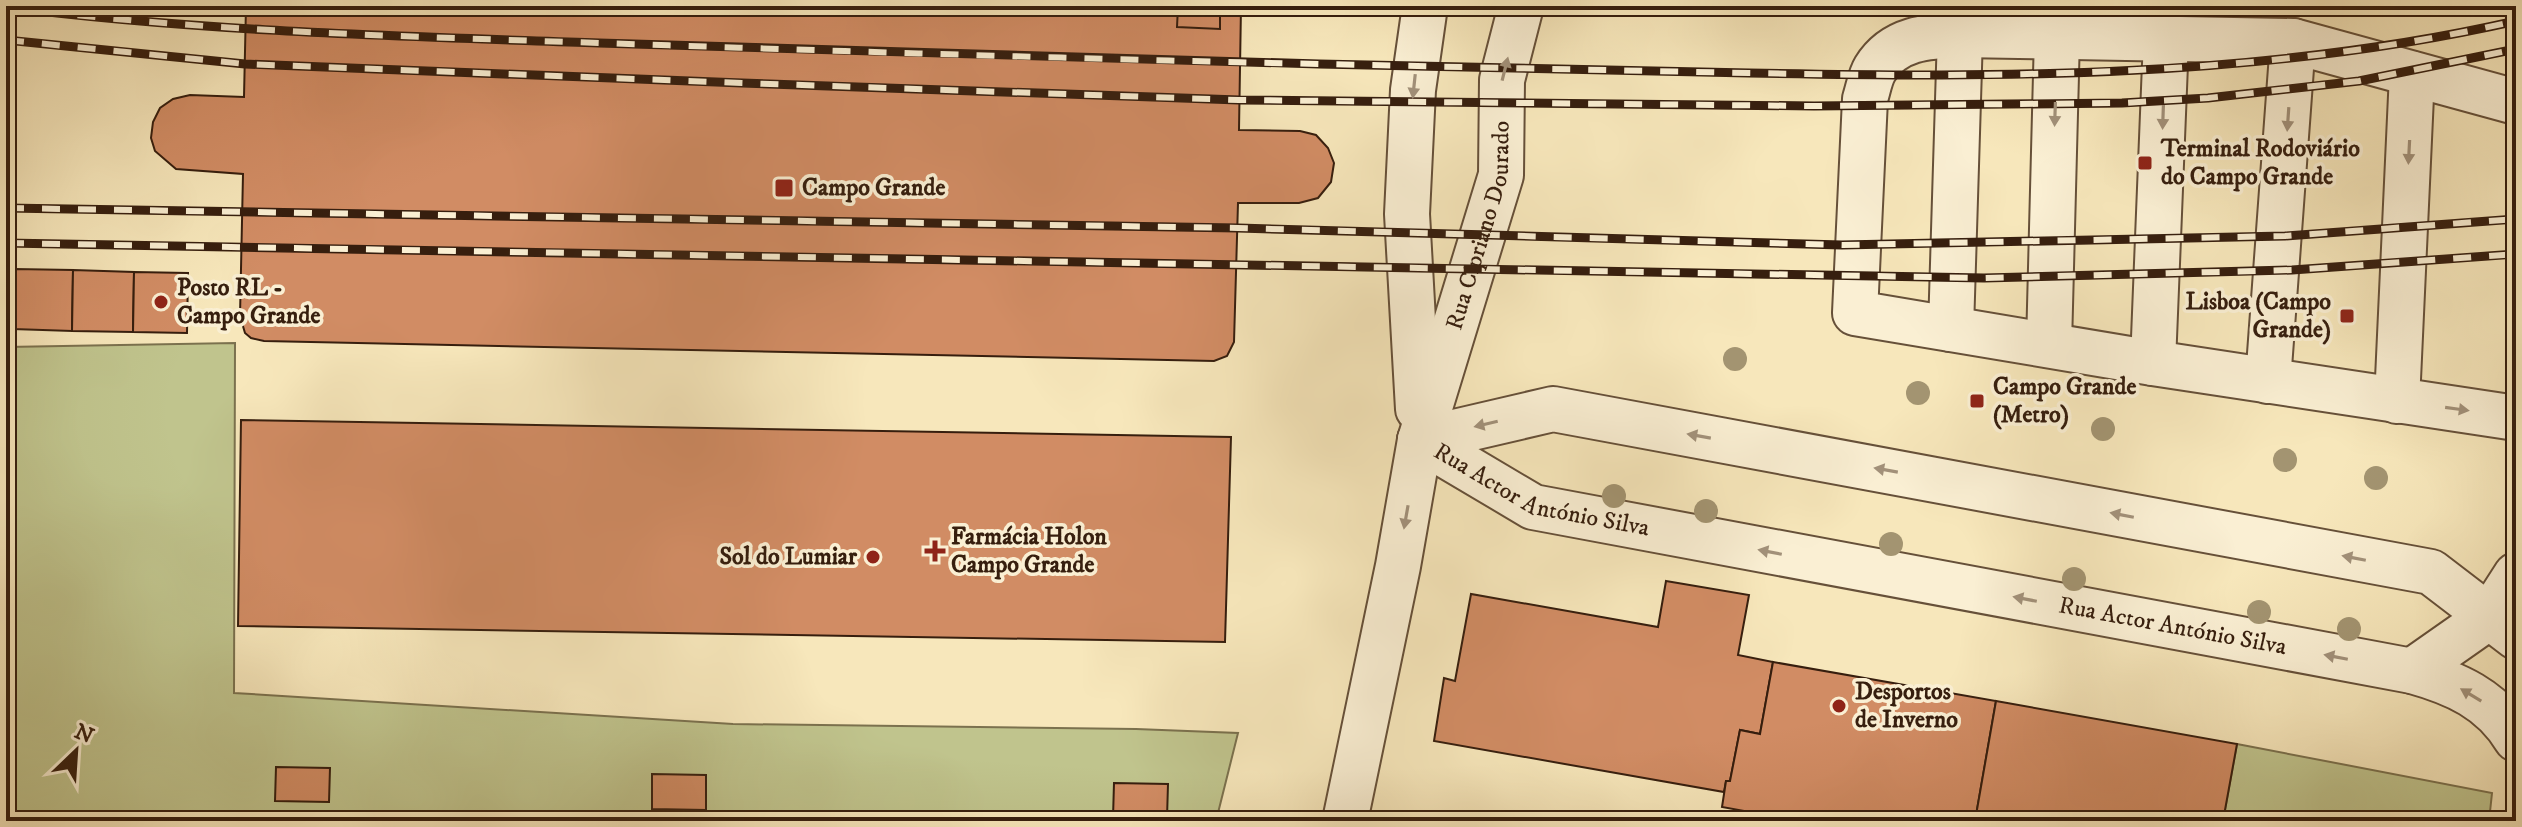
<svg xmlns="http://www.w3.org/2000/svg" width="2522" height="827" font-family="'IM FELL DW Pica',serif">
<rect width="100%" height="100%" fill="#f7e7bb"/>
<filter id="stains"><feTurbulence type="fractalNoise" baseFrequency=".0025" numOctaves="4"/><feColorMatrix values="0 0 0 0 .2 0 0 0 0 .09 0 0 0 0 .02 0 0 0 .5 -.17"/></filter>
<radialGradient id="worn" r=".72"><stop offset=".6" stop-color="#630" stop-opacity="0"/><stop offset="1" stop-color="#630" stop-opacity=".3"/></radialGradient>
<!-- green -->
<g fill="#c0c48d" stroke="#7b714e" stroke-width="2">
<path d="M235,343L234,693L733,724L1136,729L1238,733L1216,821H6V347Z"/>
<path d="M2237,744L2492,793L2489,821H2223Z"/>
</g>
<!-- building -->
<g fill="#d18c64" stroke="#361e0e" stroke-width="2">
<path d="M246,6H1241L1239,130L1300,131L1316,135L1328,148L1334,163L1331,182L1318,198L1299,203H1238L1234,342L1227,356L1214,361L264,341L251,338L245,333L240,316L243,174L176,169L155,151L151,138L153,122L160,108L173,99L190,95L244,97Z"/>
<path d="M1178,6H1220V29L1177,27Z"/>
<path d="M14,269L73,270L72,331L13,329Z"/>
<path d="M73,270L134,272L133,332L72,331Z"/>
<path d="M134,272L188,273L187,333L133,332Z"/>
<path d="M241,420L1231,437L1225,642L238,626Z"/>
<path d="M1666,581L1749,595L1738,655L1773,662L1760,734L1740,730L1730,781H1726L1724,792L1434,741L1444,678L1455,681L1471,594L1658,627Z"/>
<path d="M1773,662L1996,701L1975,821H1799L1722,807L1726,781H1730L1740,730L1760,734Z"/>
<path d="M1996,701L2237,744L2223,821H1975Z"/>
<path d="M276,767L330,768L329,802L275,801Z"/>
<path d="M652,774L706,775V810L652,809Z"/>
<path d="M1114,783L1168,784L1167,818H1113Z"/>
</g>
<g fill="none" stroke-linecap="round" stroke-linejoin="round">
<!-- minor casing -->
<g stroke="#665039" stroke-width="48">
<g id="minor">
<path d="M2516,102L2293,41L1960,35C1928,36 1894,38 1875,69C1870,77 1868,90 1865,99L1855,313L2153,363L2516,418"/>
<path d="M1951,329L1960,35"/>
<path d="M2049,345L2057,36"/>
<path d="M2153,363L2166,39"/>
<path d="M2268,381L2293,41"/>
<path d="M2397,401L2412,74"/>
<path d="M1418,409L1407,214L1413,90L1425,6"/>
<path id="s1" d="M1420,440L1533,507L2412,671C2455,683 2492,699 2516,739"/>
<path d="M1420,440L1553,409L2431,572L2516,637"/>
<path d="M2412,671L2489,617L2516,575"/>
<path id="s2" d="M1345,821L1398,566L1420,440L1501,175L1502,80L1521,6"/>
</g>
</g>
<!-- minor -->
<use href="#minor" stroke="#faefd3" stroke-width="44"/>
<!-- rail casing -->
<g stroke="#361e0e" stroke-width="9">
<g id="rail">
<path d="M6,7C203,32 401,36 599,43C839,51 1079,59 1319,64C1462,67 1605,70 1749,73C2005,78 2264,78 2516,21"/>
<path d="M6,40L245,64L742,83L1239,100L1814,106L2122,103L2208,98L2359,81L2516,49"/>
<path d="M6,208L1238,228L1842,245L2285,236L2516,219"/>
<path d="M6,243L1984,278L2292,270L2516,254"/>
</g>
</g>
<!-- rail -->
<use href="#rail" stroke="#faefd3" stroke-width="6" stroke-dasharray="18" stroke-linecap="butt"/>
</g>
<!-- trees -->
<g fill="#a39471">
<circle cx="1735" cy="359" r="12"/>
<circle cx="1918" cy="393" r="12"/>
<circle cx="2103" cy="429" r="12"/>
<circle cx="2285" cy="460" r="12"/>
<circle cx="2376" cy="478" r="12"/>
<circle cx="1614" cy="496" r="12"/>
<circle cx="1706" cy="511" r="12"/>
<circle cx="1891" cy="544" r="12"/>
<circle cx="2074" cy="579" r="12"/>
<circle cx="2259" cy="612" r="12"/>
<circle cx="2349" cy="629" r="12"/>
</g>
<!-- one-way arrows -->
<defs><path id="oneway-solid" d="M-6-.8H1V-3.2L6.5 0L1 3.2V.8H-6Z" transform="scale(2)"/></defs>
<g fill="#a2917a">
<use href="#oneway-solid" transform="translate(1505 69) rotate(-76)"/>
<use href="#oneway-solid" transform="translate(1414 86) rotate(96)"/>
<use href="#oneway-solid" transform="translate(2055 114) rotate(92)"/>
<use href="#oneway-solid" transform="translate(2163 117) rotate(92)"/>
<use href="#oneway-solid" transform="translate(2288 119) rotate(94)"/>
<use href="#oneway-solid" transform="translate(2409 152) rotate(93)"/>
<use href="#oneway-solid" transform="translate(2457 409) rotate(8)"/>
<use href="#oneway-solid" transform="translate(1486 424) rotate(167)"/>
<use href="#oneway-solid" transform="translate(1699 436) rotate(-170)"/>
<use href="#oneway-solid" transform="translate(1886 470) rotate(-170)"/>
<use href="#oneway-solid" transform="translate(2122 515) rotate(-169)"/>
<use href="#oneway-solid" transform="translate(1406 517) rotate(100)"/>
<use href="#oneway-solid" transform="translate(1770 552) rotate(-169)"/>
<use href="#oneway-solid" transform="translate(2354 558) rotate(-169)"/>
<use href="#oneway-solid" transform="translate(2025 599) rotate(-169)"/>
<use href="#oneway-solid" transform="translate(2336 657) rotate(-169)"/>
<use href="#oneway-solid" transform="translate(2471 695) rotate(-149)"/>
</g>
<!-- markers -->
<g fill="#8f2418" stroke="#faefd3" stroke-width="3">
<rect x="2137" y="155" width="16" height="16" rx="4"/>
<rect x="774" y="178" width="20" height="20" rx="4"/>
<circle cx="161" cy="302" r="8"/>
<rect x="2339" y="308" width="16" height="16" rx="4"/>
<rect x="1969" y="393" width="16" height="16" rx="4"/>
<path d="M931 539h8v8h8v8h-8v8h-8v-8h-8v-8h8z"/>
<circle cx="873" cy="557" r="8"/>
<circle cx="1839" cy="706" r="8"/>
</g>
<g text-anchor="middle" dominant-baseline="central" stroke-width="7" stroke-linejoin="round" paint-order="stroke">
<!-- poi labels -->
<g font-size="24" font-weight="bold" fill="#361e0e" stroke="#faefd3" text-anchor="start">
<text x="2161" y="149">Terminal Rodoviário<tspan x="2161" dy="28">do Campo Grande</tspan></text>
<text x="802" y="188">Campo Grande</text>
<text x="177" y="288">Posto RL -<tspan x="177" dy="28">Campo Grande</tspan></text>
<text x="2331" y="302" text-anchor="end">Lisboa (Campo<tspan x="2331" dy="28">Grande)</tspan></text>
<text x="1993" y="387">Campo Grande<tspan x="1993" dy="28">(Metro)</tspan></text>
<text x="951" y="537">Farmácia Holon<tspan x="951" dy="28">Campo Grande</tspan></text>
<text x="857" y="557" text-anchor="end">Sol do Lumiar</text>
<text x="1855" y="692">Desportos<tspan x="1855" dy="28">de Inverno</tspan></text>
</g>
<!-- street labels -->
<g font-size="24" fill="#361e0e" stroke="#faefd3">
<text stroke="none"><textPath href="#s2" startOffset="612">Rua Cipriano Dourado</textPath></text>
<text stroke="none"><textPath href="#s1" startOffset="134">Rua Actor António Silva</textPath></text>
<text stroke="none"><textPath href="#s1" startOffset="782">Rua Actor António Silva</textPath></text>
</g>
</g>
<!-- margin -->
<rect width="2522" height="827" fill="none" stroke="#f7e7bb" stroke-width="32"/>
<rect x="8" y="8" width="2506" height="811" fill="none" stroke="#361e0e" stroke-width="4"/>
<rect x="16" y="16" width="2490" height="795" fill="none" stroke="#361e0e" stroke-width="2"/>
<!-- north arrow -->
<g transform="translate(76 751) rotate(25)" stroke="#faefd3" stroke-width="6" paint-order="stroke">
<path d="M0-6L14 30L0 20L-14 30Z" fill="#361e0e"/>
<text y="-12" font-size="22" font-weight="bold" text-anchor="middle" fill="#361e0e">N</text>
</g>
<rect width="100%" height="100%" filter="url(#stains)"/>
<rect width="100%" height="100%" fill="url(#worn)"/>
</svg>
